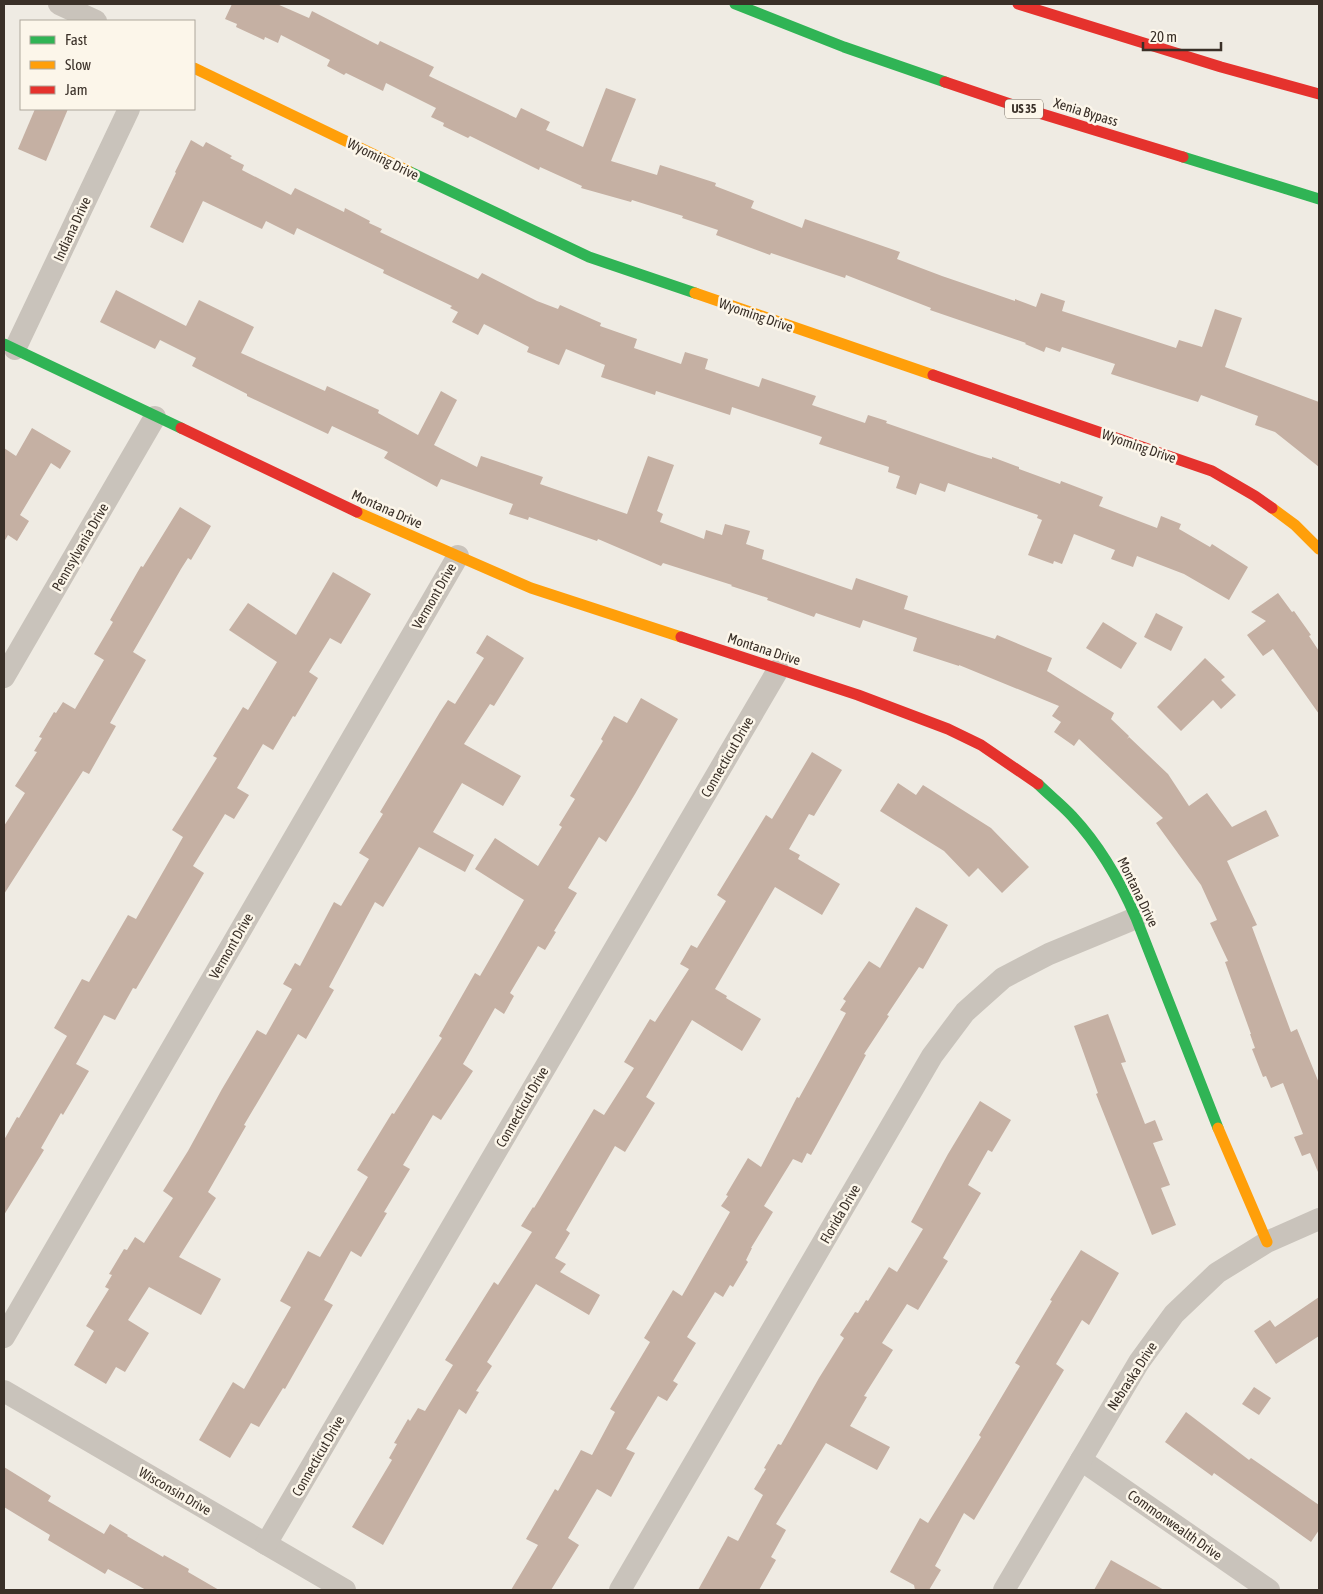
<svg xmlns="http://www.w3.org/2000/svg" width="1323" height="1594" font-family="'Asap Condensed',sans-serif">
<rect width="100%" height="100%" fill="#efebe3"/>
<!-- building -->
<g fill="#c5b0a3">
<path d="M232,4H277L309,18L312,11L378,45L380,41L434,67L429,76L516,118L521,108L550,122L546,130L583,147L606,88L636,99L611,161L657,175L660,165L716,183L715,186L754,201L751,208L802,228L805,219L900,252L897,259L942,276L1015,301V299L1036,307L1041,293L1065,301L1062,311L1176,348L1179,340L1202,347L1215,309L1242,318L1225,367L1319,402V467L1275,432L1255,425L1258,416L1201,395L1198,402L1111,374L1115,364L1062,347L1060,352L1046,347L1044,352L1025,344L1026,343L930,310L931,308L846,275L845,278L771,253L770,255L716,235L718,230L682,218L683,216L632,200L631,202L581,188L582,186L540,167L539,170L470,136L468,138L443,126L444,123L431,117L436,108L386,83L383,91L346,73L344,75L327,66L330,60L281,35L278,43L265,37L264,40L236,27L237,24L225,19Z"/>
<path d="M35,109H68L46,161L18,149Z"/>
<path d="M191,140L203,147L206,142L232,156L230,158L244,165L242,170L291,195L295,188L344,212L345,208L370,221L369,223L382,229L380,232L478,279L482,273L537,301L558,309L560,305L601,323L600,326L637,339L634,348L681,364L685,352L708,359L705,369L759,387L762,378L816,396L812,405L865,423L868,415L887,421L886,423L978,455L992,459V457L1019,467V469L1060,484L1061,481L1103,497L1099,506L1157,528L1161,516L1181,524L1179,529L1210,547L1212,544L1248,567L1229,600L1184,574L1137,556L1133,567L1111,559L1115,550L1074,534L1062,564L1054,561L1053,564L1028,555L1042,520L1037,518L1038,515L948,483L945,492L920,483L916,495L896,488L900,476L888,472L889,467L819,444L822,437L732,407L730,415L656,391L655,395L601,377L605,365L566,349L559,365L527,352L529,347L484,324L478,335L452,322L458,312L450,308L452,306L383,273L384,270L297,228L294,235L266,221L262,229L203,201L183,243L150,227L176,173L175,172Z"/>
<path d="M116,290L186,326L199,300L254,327L241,353L325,391L327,386L379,410L378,413L418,435L441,391L457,400L434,445L477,467L481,456L543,477L540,484L627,514L648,456L674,465L657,511L663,514L660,522L704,539L706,530L722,535L725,524L750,531L746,544L764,550L762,559L852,590L856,578L908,596L904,609L995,639L997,635L1052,658L1047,671L1114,713L1111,719L1129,736L1127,739L1129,737L1168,774L1189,806L1207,793L1232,827L1266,810L1279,836L1227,861L1257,925L1252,927L1291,1032L1297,1029L1319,1083V1172H1318L1310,1153L1302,1156L1294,1137L1303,1134L1283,1083L1271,1088L1266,1076L1263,1077L1252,1049L1255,1048L1250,1034H1251L1225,962L1228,961L1210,923L1217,920L1201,885L1156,823L1163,818L1079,739L1074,746L1054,732L1061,722L1052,716L1059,706L959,665V666L913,651L917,638L863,620L860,628L816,613L814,617L767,600L768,598L731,586L732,585L663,563L661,566L598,539L597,541L529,517L528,520L509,514L513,504L441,479L437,487L384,458L388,452L332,426L328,434L247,396V394L192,366L196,358L160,340L155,349L100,322Z"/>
<path d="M32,428L71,451L60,469L51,463L20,515L29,521L17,541L8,535L4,542V448L16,456Z"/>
<path d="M180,507L211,526L191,560L188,558L181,569L133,652L146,660L110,723L116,726L89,774L83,771L4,894V826L25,793L15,786L37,752L34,751L42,738L39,737L54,712L56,713L63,702L75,709L104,660L94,654L113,622L110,620L141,566L143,567Z"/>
<path d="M333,572L371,594L341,644L330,638L309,672L318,678L295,717L293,716L273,750L263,744L237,788L249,795L234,819L225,814L193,866L204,873L136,989L133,988L115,1020L104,1015L76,1064L89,1071L63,1115L61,1113L41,1148L44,1150L4,1215V1140L17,1117L19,1118L67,1036L54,1028L82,979L89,982L128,915L136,919L183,837L172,830L217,758L213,756L243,707L248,710L277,662L229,630L248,603L296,635Z"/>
<path d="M1278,593L1292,612L1294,611L1311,635L1309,636L1319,651V714L1273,649L1263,656L1247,635L1266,621L1251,612Z"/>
<path d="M1156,613L1183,627L1171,651L1144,637Z"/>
<path d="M1103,622L1137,643L1121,669L1086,648Z"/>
<path d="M487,635L524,658L494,706L490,704L464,744L521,776L503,806L462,783L433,832L474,855L465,872L419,847L383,907L375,902L329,987L334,990L306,1039L298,1034L244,1125L246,1126L208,1192L216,1198L179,1257L221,1279L201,1315L149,1287L128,1320L149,1333L125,1372L116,1367L106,1384L74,1365L94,1331L86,1326L109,1289L105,1287L112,1275L109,1274L124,1249L127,1250L135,1237L144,1243L173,1198L163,1191L188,1151L222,1089L257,1030L266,1035L292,989L283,984L295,963L300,966L334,902L341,906L369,859L359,853L383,814L380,812L440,712L448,700L455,704L484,658L476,653Z"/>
<path d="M1205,658L1225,677L1221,680L1236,695L1221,709L1213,700L1181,731L1157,707Z"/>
<path d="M641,698L678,719L635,794L606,842L599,837L568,888L577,893L554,931L556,932L545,950L538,946L510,993L514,996L504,1014L495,1008L463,1064L473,1071L441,1120L433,1115L403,1165L410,1169L384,1212L387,1213L361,1257L351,1251L324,1300L333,1305L285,1389L283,1388L259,1427L251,1423L230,1458L199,1440L233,1382L244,1389L291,1307L280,1301L308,1251L320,1257L368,1177L357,1170L392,1113L394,1114L442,1038L439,1036L475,973L480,976L524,900L475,869L495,838L538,866L562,827L559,825L575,799L570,796L603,741L601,739L614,716L627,723Z"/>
<path d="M812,752L842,770L814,816L809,814L789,849L800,855L798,859L840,884L822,915L775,887L715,989L727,996L726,998L761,1019L742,1051L692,1020L646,1097L655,1103L625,1152L615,1146L566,1230L570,1233L555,1258L566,1264L560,1272L600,1295L589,1315L536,1284L487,1362L492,1366L476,1391L479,1392L466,1414L459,1409L383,1545L352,1527L392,1460L389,1458L397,1444L394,1443L408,1419L410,1421L418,1408L425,1411L453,1365L445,1360L494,1282L498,1285L532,1232L521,1226L533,1207L534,1208L594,1109L604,1115L634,1068L624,1062L650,1019L655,1022L689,969L680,964L691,945L697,948L726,901L717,895L766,815L772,819Z"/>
<path d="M898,783L916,795L923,785L991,828L1029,867L1002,893L978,868L969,877L944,851L880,811Z"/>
<path d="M916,907L948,925L923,969L919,967L887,1015L889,1016L864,1054L866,1055L811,1155L807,1153L802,1163L793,1159L764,1206L773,1212L751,1248H752L746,1260L748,1262L733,1287L730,1285L723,1297L715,1292L687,1337L696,1343L673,1381L678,1384L667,1401L658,1396L626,1449L635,1453L611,1497L597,1489L568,1538L579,1545L551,1590H511L538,1545L526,1539L555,1489L558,1491L581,1450L592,1455L615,1412L610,1409L650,1342L644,1338L673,1290L682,1296L730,1212L721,1206L728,1196L726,1195L748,1158L761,1167L797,1097L799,1098L846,1013L840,1010L846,1001L843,999L869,961L880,968Z"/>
<path d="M1108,1014L1126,1062L1121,1063L1145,1124L1155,1120L1163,1140L1153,1143L1170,1185L1161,1188L1176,1225L1152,1235L1096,1094L1098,1093L1074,1026Z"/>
<path d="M980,1101L1011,1120L992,1152L988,1150L968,1185L981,1193L943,1258L948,1261L918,1310L907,1304L882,1343L893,1350L864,1396L867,1397L850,1426L890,1447L877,1470L826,1443L776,1524L786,1530L771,1557L776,1560L759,1590H698L728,1536L738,1541L763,1495L754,1489L766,1469L764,1468L778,1444L781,1445L819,1378L844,1338L840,1335L855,1312L858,1313L866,1300L868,1301L889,1267L897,1272L923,1229L911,1222L948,1154Z"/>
<path d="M1081,1250L1119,1273L1089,1325L1082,1320L1056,1364L1064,1370L974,1520L964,1513L935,1566L941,1570L929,1590H915L914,1585L890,1572L920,1518L928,1523L981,1437L979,1435L1020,1366L1015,1363L1052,1301L1050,1300Z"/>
<path d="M1319,1297V1336L1276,1364L1254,1331L1270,1320L1275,1327Z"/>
<path d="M1254,1387L1271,1398L1259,1415L1242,1404Z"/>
<path d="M1186,1412L1249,1460L1251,1458L1319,1505V1530L1311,1542L1214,1473L1212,1476L1165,1442Z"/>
<path d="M4,1467L51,1496L48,1501L104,1534L110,1524L128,1535L127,1536L163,1557L164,1555L189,1569L188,1572L219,1590H146L108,1569L105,1574L48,1540L50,1535L4,1507Z"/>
<path d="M1111,1560L1164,1590H1094Z"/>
</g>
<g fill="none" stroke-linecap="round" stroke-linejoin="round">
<!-- street -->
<g stroke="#c9c3bb" stroke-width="22">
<path d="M59,4L96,21"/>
<path d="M15,349L129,109"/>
<path d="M4,677L155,417"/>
<path d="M4,1337L458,556"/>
<path d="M4,1391L345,1590"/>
<path d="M1081,1460L1269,1590"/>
<path d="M266,1544L778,670"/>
<path d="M620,1590L932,1056L965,1012L1003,978L1049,954L1136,918"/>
<path d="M1004,1590L1139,1362L1174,1314L1217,1273L1267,1242L1319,1219"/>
</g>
<!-- fast -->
<g stroke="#30b455" stroke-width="11">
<path d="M735,4L844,47L945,82"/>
<path d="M1183,157L1319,199"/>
<path d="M408,171L589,257L695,293"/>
<path d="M4,344L181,428"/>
<path d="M1038,784C1049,795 1062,805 1072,816C1100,846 1120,881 1136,918L1218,1128"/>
</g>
<!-- slow -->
<g stroke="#ff9f0a" stroke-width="11">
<path d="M194,68L408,171"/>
<path d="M695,293L933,375"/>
<path d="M1272,508L1295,525L1319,549"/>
<path d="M357,512L531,588L681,637"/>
<path d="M1218,1128L1267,1242"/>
</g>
<!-- jam -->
<g stroke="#e5322d" stroke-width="11">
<path d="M1018,4L1221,67L1319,94"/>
<path d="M945,82L1016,106L1183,157"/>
<path d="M933,375L1212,471L1255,496L1272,508"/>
<path d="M181,428L357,512"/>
<path d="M681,637L858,695L948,729L981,745L1038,784"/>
</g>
</g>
<g text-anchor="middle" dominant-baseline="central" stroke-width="5" stroke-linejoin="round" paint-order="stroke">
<!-- shield labels -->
<rect fill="#fcf6ea" stroke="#746b62" stroke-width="1" x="1005" y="99.5" width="38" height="19" rx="4"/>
<g font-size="12" font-weight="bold" fill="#3a3028">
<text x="1024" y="109">US 35</text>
</g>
<!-- street labels -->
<g font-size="14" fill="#3a3028" stroke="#fcf6ea">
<text transform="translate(1086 112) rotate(17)">Xenia Bypass</text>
<text transform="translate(383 159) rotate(26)">Wyoming Drive</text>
<text transform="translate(72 229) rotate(-65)">Indiana Drive</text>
<text transform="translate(756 315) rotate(19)">Wyoming Drive</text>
<text transform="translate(1139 446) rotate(19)">Wyoming Drive</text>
<text transform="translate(387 509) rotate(24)">Montana Drive</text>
<text transform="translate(80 547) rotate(-60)">Pennsylvania Drive</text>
<text transform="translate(434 596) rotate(-60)">Vermont Drive</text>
<text transform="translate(764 649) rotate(18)">Montana Drive</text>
<text transform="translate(727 757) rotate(-60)">Connecticut Drive</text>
<text transform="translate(1138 892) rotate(64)">Montana Drive</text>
<text transform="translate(231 946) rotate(-60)">Vermont Drive</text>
<text transform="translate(522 1107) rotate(-60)">Connecticut Drive</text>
<text transform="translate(840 1214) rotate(-60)">Florida Drive</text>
<text transform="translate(1132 1376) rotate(-57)">Nebraska Drive</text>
<text transform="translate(318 1456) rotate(-60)">Connecticut Drive</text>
<text transform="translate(175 1491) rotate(30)">Wisconsin Drive</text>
<text transform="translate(1175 1525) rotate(35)">Commonwealth Drive</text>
</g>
</g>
<!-- border -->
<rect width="1323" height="1594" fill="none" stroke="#3a3028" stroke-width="10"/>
<!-- legend -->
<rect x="20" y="20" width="175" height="90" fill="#fcf6ea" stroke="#aea79c"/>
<rect x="30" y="36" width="25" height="8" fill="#30b455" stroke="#aea79c"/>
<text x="65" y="45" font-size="15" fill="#3a3028">Fast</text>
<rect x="30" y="61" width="25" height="8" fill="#ff9f0a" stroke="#aea79c"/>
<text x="65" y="70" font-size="15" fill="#3a3028">Slow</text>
<rect x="30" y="86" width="25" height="8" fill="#e5322d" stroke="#aea79c"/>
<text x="65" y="95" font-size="15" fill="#3a3028">Jam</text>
<!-- scale -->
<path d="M1143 42v8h78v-8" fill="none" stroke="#3a3028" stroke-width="2.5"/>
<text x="1150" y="42" font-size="15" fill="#3a3028" stroke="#fcf6ea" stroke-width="4" paint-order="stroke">20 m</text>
</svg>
